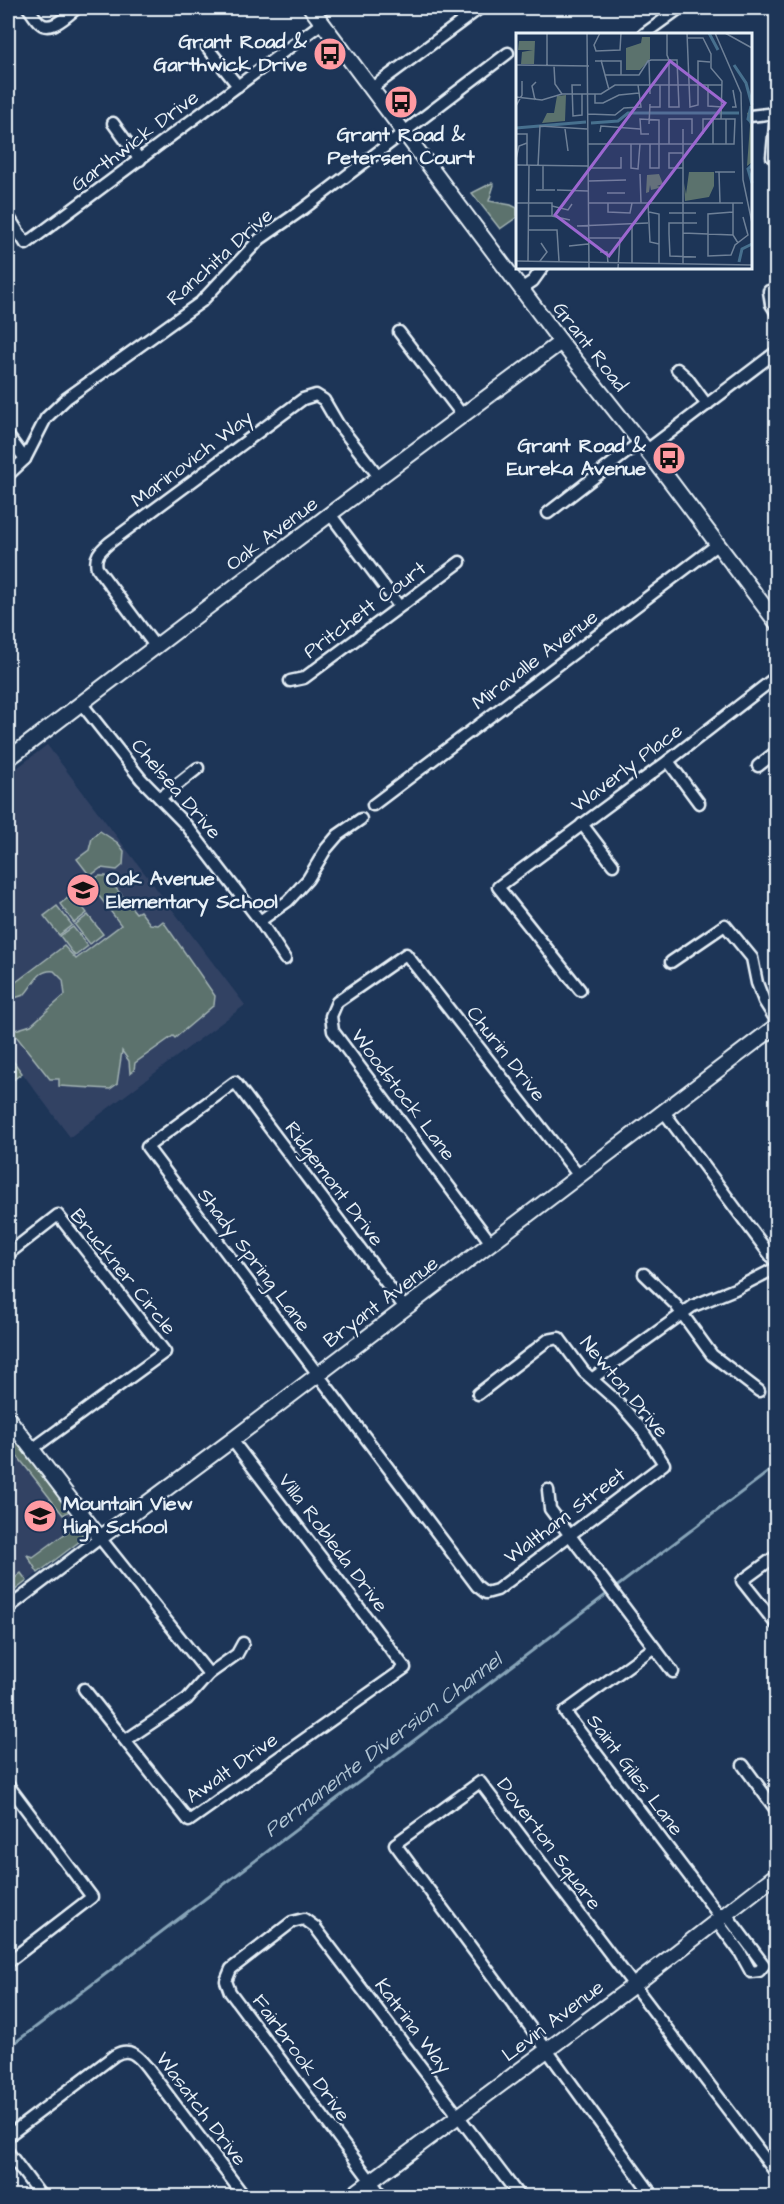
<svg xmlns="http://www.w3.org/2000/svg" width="784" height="2204" font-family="'Architects Daughter',sans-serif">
<rect width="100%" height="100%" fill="#1d3557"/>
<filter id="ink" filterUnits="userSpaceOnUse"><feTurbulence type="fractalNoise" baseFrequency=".0167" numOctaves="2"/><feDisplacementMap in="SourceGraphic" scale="12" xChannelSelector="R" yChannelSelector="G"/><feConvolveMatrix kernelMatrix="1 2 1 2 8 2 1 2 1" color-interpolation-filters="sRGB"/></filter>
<g filter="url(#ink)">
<!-- built -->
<g fill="#324264">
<path d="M47,745L245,1005L70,1137L8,1054V775Z"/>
<path d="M8,1430L82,1529L83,1535L80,1541L8,1596Z"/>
</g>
<!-- green -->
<g fill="#5b726d" stroke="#a2b2b2" stroke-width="1.5">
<path d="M492,183L494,185L489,201L511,205L517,208V217L500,229L472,193Z"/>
<path d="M100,831L118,843L124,851L123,865L117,870L101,868L90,876L77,859L89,850L92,838Z"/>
<path d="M99,876H106L136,913L140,911L150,924L158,925L163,921L215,996L214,1005L175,1038L173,1036L135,1063L134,1070L130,1073L129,1061L122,1051L117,1084L110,1089L59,1086V1079H50L12,1031L31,1025L65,995L63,980L54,971C37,969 34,985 24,995L8,1000V988L64,946L76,959L121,925L89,883Z"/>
<path d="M73,894L87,913L74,923L60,904Z"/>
<path d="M57,906L72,925L59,935L44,916Z"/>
<path d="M88,915L103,934L90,944L75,925Z"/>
<path d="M73,927L88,946L75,956L60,936Z"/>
<path d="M8,1054L22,1073L8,1084Z"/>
<path d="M8,1430L69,1511L63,1515L8,1444Z"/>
<path d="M76,1521C82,1529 85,1532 80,1541L38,1573L27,1555L33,1557L70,1530L69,1527Z"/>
<path d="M21,1573L27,1581L14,1591L10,1587V1582Z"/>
</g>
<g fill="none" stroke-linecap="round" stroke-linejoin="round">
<!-- stream -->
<path stroke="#87a4b8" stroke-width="3" d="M8,2048L776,1466"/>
<!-- street casing -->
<g stroke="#e8f1f8" stroke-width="15">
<g id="street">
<path d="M28,8C32,12 35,19 40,23C51,33 69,14 77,8"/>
<path d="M644,34L680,8"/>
<path d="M207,47L238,86"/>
<path d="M372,88L480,8"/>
<path d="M750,116L776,113"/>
<path d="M113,123L140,160"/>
<path d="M772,157L776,115"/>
<path d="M8,216L26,244L322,23"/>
<path d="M521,289L533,281L543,267"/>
<path d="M769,291L771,304L776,312"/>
<path d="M399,332L463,416"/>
<path d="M677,369L687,378L707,405"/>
<path d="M8,436L25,459"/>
<path d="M647,450L776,352"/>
<path d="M8,475L25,459L46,418L67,398L201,302L260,239L303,209L508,53"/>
<path d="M548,513L640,442"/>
<path d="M330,514L399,606"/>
<path d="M155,646L97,568C94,556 100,551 109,543L303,399L316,395L324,400L338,424L380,478"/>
<path d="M290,681L304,678L460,562"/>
<path d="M81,703L141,779L187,826L260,921L285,959"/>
<path d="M668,761L699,803"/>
<path d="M758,766L776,752"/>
<path d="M160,798L198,768"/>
<path d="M373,805L718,544"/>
<path d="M582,824L613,865"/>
<path d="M260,921L288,901L308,879L326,849L338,835L361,819"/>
<path d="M671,962L725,925L752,958L757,983L764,1001L776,1020"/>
<path d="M580,990L498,887L668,761L776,677"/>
<path d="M664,1112L776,1263"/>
<path d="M491,1243L333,1031L331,1016L337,1002L406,954L579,1176"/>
<path d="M8,1254L58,1215L165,1352L31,1450"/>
<path d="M644,1274L675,1304L712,1355L759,1391"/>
<path d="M405,1308L235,1082L147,1147L477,1586L486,1593L497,1590L664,1464L639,1426L619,1403L584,1372L559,1338L548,1340L478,1394"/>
<path d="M593,1378L693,1306L735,1289L776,1268"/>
<path d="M548,1490L550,1509L673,1672"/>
<path d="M776,1556L742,1581L776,1624"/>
<path d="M8,1608L100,1538L209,1674"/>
<path d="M653,1648L565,1712L721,1918"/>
<path d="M84,1689L189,1821L405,1668L232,1440"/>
<path d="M126,1740L187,1699L209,1674L237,1654L243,1643"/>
<path d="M743,1765L776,1810"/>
<path d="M8,1785L92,1897L8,1962"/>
<path d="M717,1921L740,1952L751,1972L759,1971L764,1965L726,1914"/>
<path d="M8,2136L115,2055C129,2047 137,2055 146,2066L244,2196"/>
<path d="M8,2152L41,2196"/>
<path d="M382,2196L230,1992L226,1981L231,1969L292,1922L304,1919L315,1927L519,2196"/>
<path d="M653,2196L547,2050L395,1844L480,1782L776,2173"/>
</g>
</g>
<!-- secondary casing -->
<g stroke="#e8f1f8" stroke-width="18">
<g id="secondary">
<path d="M311,8L561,342L659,466L776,622"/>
<path d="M8,759L330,514L561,342"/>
<path d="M8,1418L100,1538L232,1440L776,1026"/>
<path d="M351,2196L633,1986L776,1875"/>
</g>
</g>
<!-- street -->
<use href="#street" stroke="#1d3557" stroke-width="10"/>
<!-- secondary -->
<use href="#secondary" stroke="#1d3557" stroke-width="14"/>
</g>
</g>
<!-- icons -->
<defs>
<g id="bus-disc" transform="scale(1.725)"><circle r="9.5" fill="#ff9aa2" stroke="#1d3557"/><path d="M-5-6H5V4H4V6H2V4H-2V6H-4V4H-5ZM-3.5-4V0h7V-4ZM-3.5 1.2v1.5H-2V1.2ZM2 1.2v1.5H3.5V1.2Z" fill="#111"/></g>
<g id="school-disc" transform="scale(1.725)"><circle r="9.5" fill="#ff9aa2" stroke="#1d3557"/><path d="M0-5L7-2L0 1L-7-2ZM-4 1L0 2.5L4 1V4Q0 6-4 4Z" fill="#111"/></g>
</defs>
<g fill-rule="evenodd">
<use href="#bus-disc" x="330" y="54"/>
<use href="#bus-disc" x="401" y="102"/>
<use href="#bus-disc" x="669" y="458"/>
<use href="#school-disc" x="83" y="890"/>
<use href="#school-disc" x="40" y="1516"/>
</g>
<g text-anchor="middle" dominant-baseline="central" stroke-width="5" stroke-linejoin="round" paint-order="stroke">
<!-- poi labels -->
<g font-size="20" font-weight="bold" fill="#e8f1f8" stroke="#1d3557" text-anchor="end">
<text x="307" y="42">Grant Road &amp;<tspan x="307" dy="23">Garthwick Drive</tspan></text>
<text x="401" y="135" text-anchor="middle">Grant Road &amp;<tspan x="401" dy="23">Petersen Court</tspan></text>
<text x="646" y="446">Grant Road &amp;<tspan x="646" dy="23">Eureka Avenue</tspan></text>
<text x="106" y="879" text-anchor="start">Oak Avenue<tspan x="106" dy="23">Elementary School</tspan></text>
<text x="63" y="1504" text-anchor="start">Mountain View<tspan x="63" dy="23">High School</tspan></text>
</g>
<!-- street labels -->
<g font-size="20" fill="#e8f1f8" stroke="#1d3557">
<text transform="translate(135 141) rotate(-37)">Garthwick Drive</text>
<text transform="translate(220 257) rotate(-42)">Ranchita Drive</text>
<text transform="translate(590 347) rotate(52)">Grant Road</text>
<text transform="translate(192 459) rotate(-37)">Marinovich Way</text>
<text transform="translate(272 534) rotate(-37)">Oak Avenue</text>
<text transform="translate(365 610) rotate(-37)">Pritchett Court</text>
<text transform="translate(535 660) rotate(-37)">Miravalle Avenue</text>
<text transform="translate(627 768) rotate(-37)">Waverly Place</text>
<text transform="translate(176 789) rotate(49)">Chelsea Drive</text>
<text transform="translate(506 1054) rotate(52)">Churin Drive</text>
<text transform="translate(403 1095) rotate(53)">Woodstock Lane</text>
<text transform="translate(334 1184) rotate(53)">Ridgemont Drive</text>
<text transform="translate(254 1260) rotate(53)">Shady Spring Lane</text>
<text transform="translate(123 1272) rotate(51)">Bruckner Circle</text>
<text transform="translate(381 1302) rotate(-37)">Bryant Avenue</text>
<text transform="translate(624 1387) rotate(50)">Newton Drive</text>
<text transform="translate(565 1516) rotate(-37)">Waltham Street</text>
<text transform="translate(333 1543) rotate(53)">Villa Robleda Drive</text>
<text transform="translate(232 1768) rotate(-35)">Awalt Drive</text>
<text transform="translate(635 1775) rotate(53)">Saint Giles Lane</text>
<text transform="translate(549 1844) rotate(53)">Doverton Square</text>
<text transform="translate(553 2021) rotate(-37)">Levin Avenue</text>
<text transform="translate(413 2026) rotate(53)">Katrina Way</text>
<text transform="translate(301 2058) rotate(54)">Fairbrook Drive</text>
<text transform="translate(201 2109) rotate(53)">Wasatch Drive</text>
</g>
<!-- water labels -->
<g font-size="21" font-style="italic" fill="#b0c4d3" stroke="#1d3557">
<text transform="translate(383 1745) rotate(-37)">Permanente Diversion Channel</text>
</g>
</g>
<!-- overview -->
<g transform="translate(516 33)">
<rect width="236" height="236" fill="#1d3557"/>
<path d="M126,4H134V26L124,37H110V15L125,10ZM3,8H19L18,31H5L6,19L17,17H2ZM50,62L49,88L26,90L31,80H38L41,63ZM235,78V130L231,133L234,92L231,80ZM173,139H198V153L193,164L169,168L168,150L170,161ZM143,141L147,151L141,153L147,154L135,157L134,152L133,159L130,160L131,142Z" fill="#5b726d"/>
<path fill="none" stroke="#47708e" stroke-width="3" d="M193,0L202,17M218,32L230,50L236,72M235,73L232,86L236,90M75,90L102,88L112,80H223M0,95L70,89M236,132L232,136L236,150M223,229L226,216L236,211"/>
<path fill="none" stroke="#6e8097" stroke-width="1.5" d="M71,0L73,235M84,0L78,12L80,18L104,17L105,0M171,0L174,74L182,72V28L194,29M199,0L225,60L227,147L236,190M209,0L236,15M171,5H187L195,21V35L206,48L205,86M85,27L93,57M79,28H105V42M133,28L134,61M1,32L73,33M31,33V0M38,33L39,51L46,61M89,42H123L132,28L135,27H161L163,74H153V27L151,22V0M65,52H56L57,83L66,82V61M192,52V73L206,74M79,61V70H87L103,62L123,60M0,64L26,67L46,61H85L99,52H206M19,67L16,53L20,49M0,73L6,62V48M134,74H144V52M216,74H220L217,57M72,81L99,82L108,75L125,74L122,52M133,91L134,71M49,96L52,118M167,96V231M84,99L85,93L124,96M0,101H11V132M133,101H125L124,86L143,87V135H134V111M72,111H218L219,86H187V101M115,111V135L122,136L124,111M153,111V86H176V101M197,111V86M210,111V86M0,126L3,113L11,110M0,132L72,133M22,133L24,93L71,96M73,135H105V124M167,135H153V120H167M199,139H219M203,139L204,170M124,141L125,170M73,148L110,147M27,156V133M20,157H39M41,157L72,158M91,160H109M0,170H36V183H12M73,170H227M92,170V179L114,180L116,170M132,170L134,209L143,211M217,170V202L222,210M36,173L52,177L56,171M133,179L143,181V231M217,179L192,181V223L215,222L219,212L232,202L227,184M153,180H180M36,183L54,187M116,190V231M61,193L132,190M13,197H41L43,228M167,200L217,202M73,205H104L102,235M53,213L72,211M84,219H91L92,230M180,224L154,223L153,201V190H181M0,228L236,232M12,228L13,132M24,228L31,219L25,210"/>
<path fill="#9c67d0" fill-opacity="0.15" stroke="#9c67d0" stroke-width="3" d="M154,28L209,70L93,223L39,182Z"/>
<rect width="236" height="236" fill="none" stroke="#e8f1f8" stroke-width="3"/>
</g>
<!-- margin -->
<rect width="784" height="2204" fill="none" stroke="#1d3557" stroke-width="30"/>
<rect x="15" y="15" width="754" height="2174" fill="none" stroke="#e8f1f8" stroke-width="2" filter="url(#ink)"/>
</svg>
